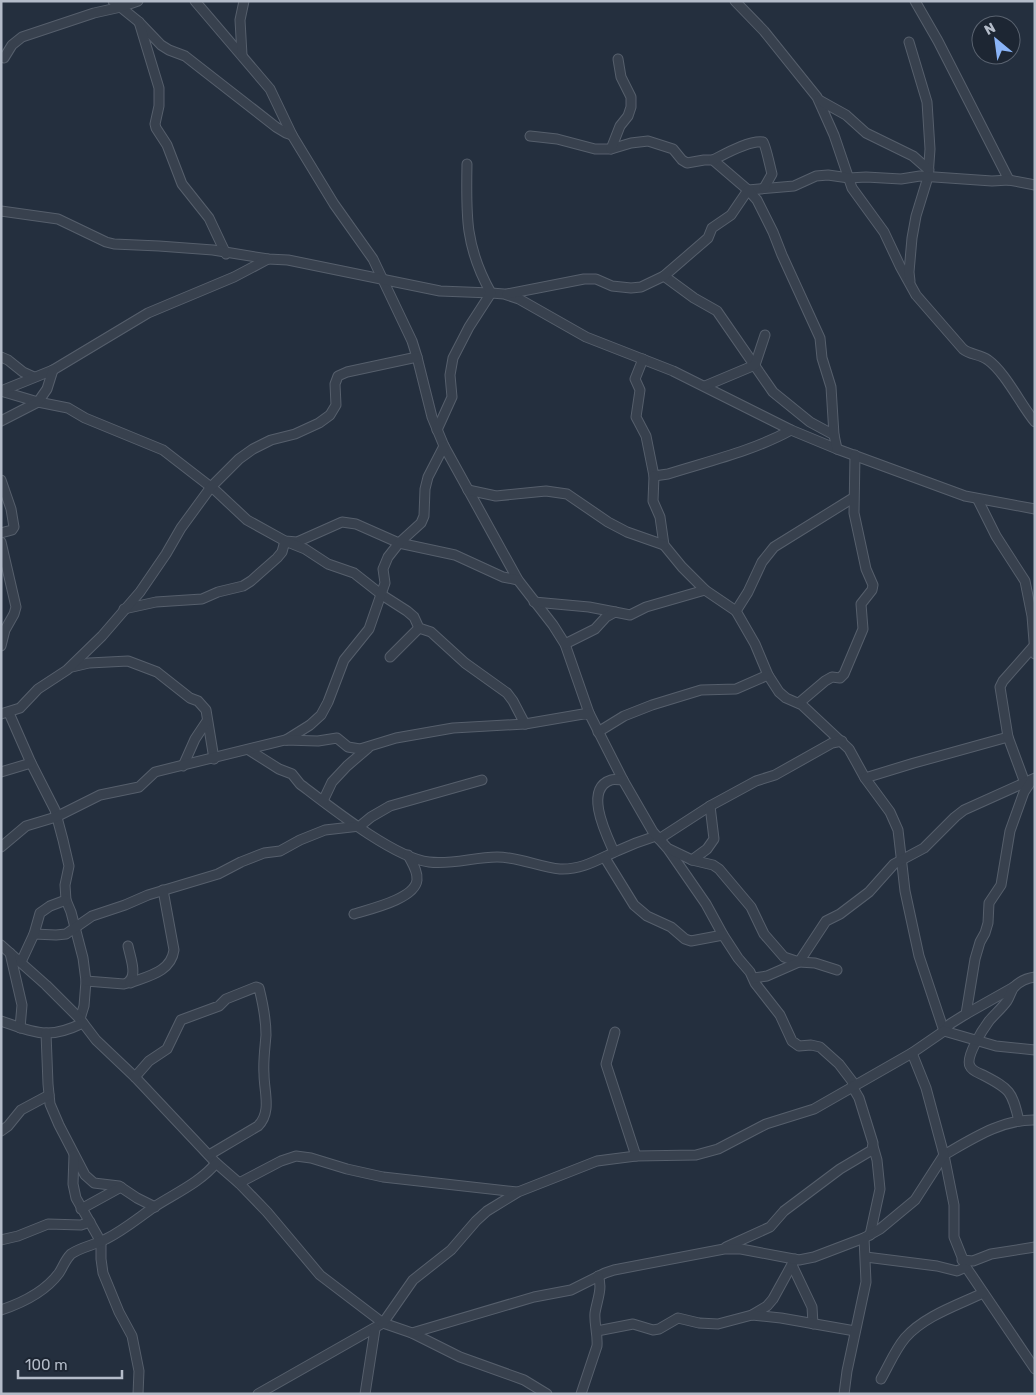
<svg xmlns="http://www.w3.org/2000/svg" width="1036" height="1395" font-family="Rubik,sans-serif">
<rect width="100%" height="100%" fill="#242f3e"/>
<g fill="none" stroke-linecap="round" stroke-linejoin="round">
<!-- minor casing -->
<g stroke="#565f6c" stroke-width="11">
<g id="minor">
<path d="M113,1L139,22L161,45L169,50L185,56L276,127L286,133L292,135"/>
<path d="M195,1L270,89L292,135L334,204L373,259L412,341L417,357L432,417L444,446L518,580L553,625L565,644L589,713"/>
<path d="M735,1L764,31L817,97L834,135L852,188L884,232L900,266L916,295L963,349C970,355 980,354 988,360C1005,372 1021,405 1035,422"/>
<path d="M915,1L938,41L1009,180"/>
<path d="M139,22L159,88V106L155,124L156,128L167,145L182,184L209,218L226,254"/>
<path d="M909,42L927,102L930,149L928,177L916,216L912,238L909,272L910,281"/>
<path d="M242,55L240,20L244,1"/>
<path d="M4,58L12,45L22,37L94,13L121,7L138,1"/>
<path d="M819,100L846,115L866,133L913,156L929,170"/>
<path d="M530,136L557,139L595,149H611L631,143L648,141L673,149L682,160L687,163L704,160H713L748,190L794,186L816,176L828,175L849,178L866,177L901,179L920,176L992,181L1009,180L1035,185"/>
<path d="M611,149L620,126L628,116L631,107V97L621,77L618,59"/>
<path d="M713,160C725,154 749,140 763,142C766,146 770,167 772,174L764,188"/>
<path d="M1,211L58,219L106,242L114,244L159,246L213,250L268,259L288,260L440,291L491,293L504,294L519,299L586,337L673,371L791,430L837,449L965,496L1035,509"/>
<path d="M664,276L694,298L717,311L773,392L810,422L834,435"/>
<path d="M507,294L584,279H596L612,286L631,288L641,287L664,276L708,238L712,228L731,215L748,190L757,200L773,232L782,255L820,338L822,358L831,387L834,435L837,449"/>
<path d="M1,357L8,360L23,372L34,377"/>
<path d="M643,359L635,379L640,390L636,417L646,436L654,476L668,474C709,461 753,451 791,430"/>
<path d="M705,386L755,365L765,335"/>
<path d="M1,391L38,402L68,408L85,418L163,450L216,491L247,520L285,541L297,542L342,522L356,524L399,543L455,555L503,577L518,580"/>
<path d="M1,391L53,370L148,313L234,277L268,259"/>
<path d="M1,421L38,402L47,389L53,370"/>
<path d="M437,430L452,397L450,375L453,358L469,327L491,293C465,247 466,215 467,164"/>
<path d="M654,476L653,501L660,517L664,545L682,567L705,590L736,611"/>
<path d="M1,480L11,509L14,527L12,530L1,533"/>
<path d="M468,490L496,496L546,491L567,494L608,522L627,532L664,545"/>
<path d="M853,498L774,547L762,562L748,592L736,611L755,644L768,675L779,692L786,698L802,705L849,749L865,778L890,812L898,830L905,891L919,956L944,1031"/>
<path d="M978,500L996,536L1025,581L1032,616L1035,654"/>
<path d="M1,542L16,607L14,614L5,630L1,646"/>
<path d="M534,602L589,607L615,612"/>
<path d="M124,609L156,602L202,599L218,592L243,586L251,581L277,558L282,552L285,541L305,549L328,564L354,573L382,595L407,611L414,617L419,628L431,632L465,663L507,693L513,701L525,724"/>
<path d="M565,644L595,629L606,617L615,612L630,615L646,607L705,590"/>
<path d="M390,657L419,628"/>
<path d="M72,667L89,663L128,661L157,672L190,698L198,701L206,710L214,759"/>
<path d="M799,703L825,681L832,677L840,678L844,674L863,629L861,604L872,590L873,585L866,569L854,513L855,455"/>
<path d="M9,713L31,763L55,810L63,840L69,866L65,885L66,900L71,912L83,958L86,981L84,1006L80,1019"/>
<path d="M1,714L20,708L38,689L67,670L102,636L140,592L166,554L181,528L211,487L239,459L253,449L271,440L295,434L319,423L330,415L336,405L335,384L338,376L347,372L417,357"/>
<path d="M598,732L624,716L652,705L701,690L736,689L768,675"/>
<path d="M286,740L310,725L321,715L328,702L344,660L369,629L385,583L383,569L388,557L399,543L421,523L424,516L425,489L428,477L444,446"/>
<path d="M249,750L279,769L292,774L300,784C329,806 394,858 429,862C452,865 474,857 497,857C519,857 539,867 560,869C582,870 599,859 617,851C630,845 643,840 656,836"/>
<path d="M183,766L195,739L207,721"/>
<path d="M1,772L31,763"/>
<path d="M865,778L914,763L1008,737"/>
<path d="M1025,783L1008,737L1000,687L1003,681L1033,647"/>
<path d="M323,801L332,782L347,766L368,748"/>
<path d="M659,839L710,806L756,781L775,775L832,743L842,741"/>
<path d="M1,847L26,826L56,817L100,795L139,787L155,772L285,740L318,741L337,738L348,747L360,749L396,738L453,728L525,724L589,713L623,780L653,832L668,849L706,904L723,935L738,958L750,972L755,983L780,1015L792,1041L799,1046L811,1045L820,1047L839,1064L855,1085"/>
<path d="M669,849L692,860L713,865L719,869L751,907L764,934L784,957L799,962L815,963L837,970"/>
<path d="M614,852C607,836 583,789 611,780C614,779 620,780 623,780"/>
<path d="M605,858L634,905L647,916L671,927L685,939L691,941L723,935"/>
<path d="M692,860L707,849L714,839L710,806"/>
<path d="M354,914C370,909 415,899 417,880C418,871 412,863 408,855"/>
<path d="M34,934L56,935L66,934L92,916L125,905L148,895L218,874L241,862L264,853L280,851L300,840L325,830L360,826L371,817L390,806L482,780"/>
<path d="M1,945L46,985L80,1019L96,1040L135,1077L216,1163L239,1183L267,1212L320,1275L383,1323L412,1333L460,1357L524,1380L547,1394"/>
<path d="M10,953L22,1005L20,1028"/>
<path d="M21,962L34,934L40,913L50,906L66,900"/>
<path d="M754,978L767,976L799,962L826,921L840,914L869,892L894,864L924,848L955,817L964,810L1035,778"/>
<path d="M86,981L124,984C140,980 130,957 128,946"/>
<path d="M130,983C148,976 171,972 174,950L163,890"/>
<path d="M966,1014L1014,987"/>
<path d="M1,1021C36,1033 48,1040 83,1023"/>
<path d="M944,1031L950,1024L966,1014L975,959L980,942L985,933L988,923L989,903L1001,885L1010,831L1024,792L1032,780"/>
<path d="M615,1032L606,1064L636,1156"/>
<path d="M46,1033L48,1084L50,1104L59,1125L85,1175L94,1183L119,1186L137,1198L155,1207"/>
<path d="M135,1077L149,1061L167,1049L181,1020L219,1006L226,999L256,987L259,988C263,1004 266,1019 266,1035C265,1048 263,1061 264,1074C264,1092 272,1112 258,1126L209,1155"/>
<path d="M1035,1120C1002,1119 972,1139 944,1155L954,1205V1237L966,1267L1035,1369"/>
<path d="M1019,1121C1012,1091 1010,1089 983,1075C979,1073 972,1071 970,1066C965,1057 983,1029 989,1021C995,1014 1002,1008 1007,1001C1010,996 1011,991 1014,987C1020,981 1027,978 1035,977"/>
<path d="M1,1131L8,1126L21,1110L49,1095"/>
<path d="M74,1155L73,1184L76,1198L101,1242V1259L103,1273L119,1312L132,1336L139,1371L138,1394"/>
<path d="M239,1183L281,1161L296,1156L311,1158L347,1169L383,1177L517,1192"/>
<path d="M81,1209L121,1187"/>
<path d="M870,1235L880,1189L877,1160L873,1146"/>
<path d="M1,1240L18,1236L48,1224L81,1225L90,1222"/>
<path d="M726,1247L770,1227L784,1211L840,1169L872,1150L873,1143L859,1098L852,1086"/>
<path d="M866,1257L937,1266L957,1271L966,1267"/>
<path d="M962,1260L973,1261L991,1254L1035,1247"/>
<path d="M792,1265L812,1307L813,1324"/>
<path d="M1,1310C22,1303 45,1292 59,1273C63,1267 65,1260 71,1254C81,1247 95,1245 106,1239C124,1230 138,1218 154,1207C174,1194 201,1182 216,1163"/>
<path d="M752,1315L767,1306L773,1299L795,1259"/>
<path d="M597,1331L633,1324L653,1330L659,1329L678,1318L699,1323L718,1324L752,1315L781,1318L855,1331"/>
<path d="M412,1333L534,1297L571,1290L605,1273L614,1270L724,1249H741L799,1260L814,1257L864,1238L880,1229L915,1200L944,1155L926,1088L912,1053"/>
<path d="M881,1379C889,1365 895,1350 905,1338C924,1316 958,1305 983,1293"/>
<path d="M258,1394L383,1323L413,1280L451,1250L476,1221L487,1211L518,1192L597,1161L636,1156L696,1155L718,1149L766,1124L814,1109L912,1053L944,1031L996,1046L1035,1050"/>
<path d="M365,1394L375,1329"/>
<path d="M581,1394L597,1346C598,1334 594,1324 595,1313C597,1300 603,1288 598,1276"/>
<path d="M844,1394L847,1371L866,1282L864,1238"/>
</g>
</g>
<!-- minor -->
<use href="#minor" stroke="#38414e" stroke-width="9"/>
</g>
<!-- border -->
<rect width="1036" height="1395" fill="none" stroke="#b4bcc9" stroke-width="5"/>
<!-- north arrow -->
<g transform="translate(996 40) rotate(331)"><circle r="24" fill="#1d2633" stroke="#59626f"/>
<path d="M0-4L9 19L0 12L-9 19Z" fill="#8ab4f8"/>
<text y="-8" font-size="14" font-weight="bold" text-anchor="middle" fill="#b4bcc9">N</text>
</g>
<!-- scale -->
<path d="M18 1370v8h104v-8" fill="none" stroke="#b4bcc9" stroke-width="2.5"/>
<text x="25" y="1370" font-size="15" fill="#b4bcc9" stroke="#1d2633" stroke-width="4" paint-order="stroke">100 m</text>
</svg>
